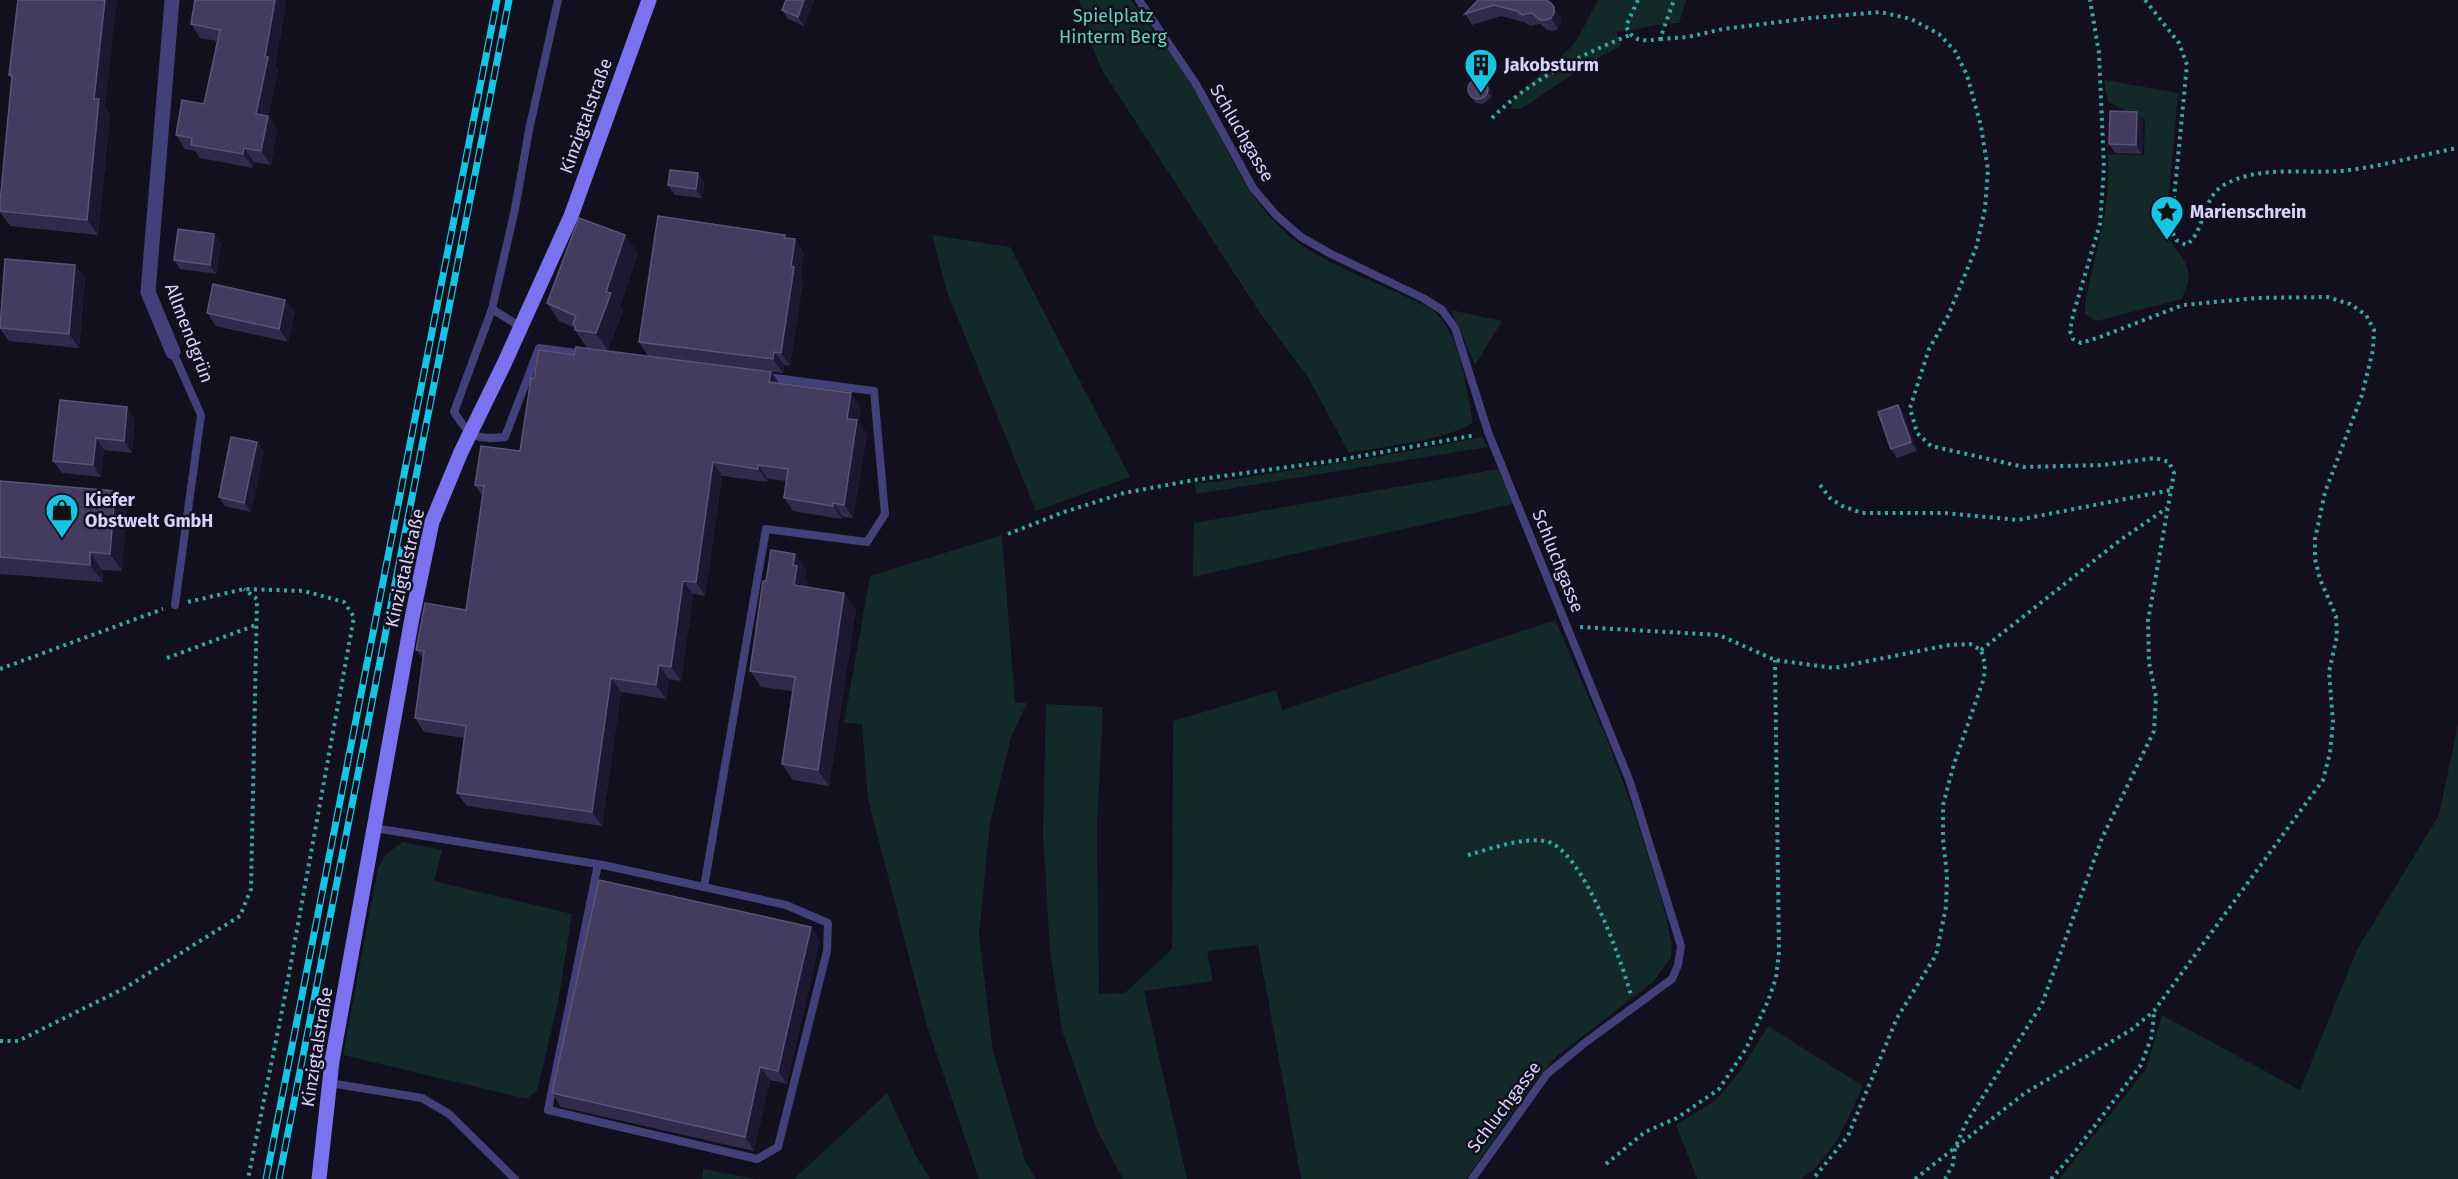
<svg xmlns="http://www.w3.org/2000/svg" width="2458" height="1179" font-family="'Fira Sans',sans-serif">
<rect width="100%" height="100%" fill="#120f1f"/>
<!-- green -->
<g fill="#132828">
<path d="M1079,0H1131C1152,30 1176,59 1195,90C1227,144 1246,206 1300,244C1340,271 1389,287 1432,309C1462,336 1465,384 1473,422C1452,440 1378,447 1349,453L1308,377L1260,313L1102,70L1089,39Z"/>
<path d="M1598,0H1686L1679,23C1657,23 1638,30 1617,32L1621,46L1592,61L1521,109H1511L1514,98L1570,48L1578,38Z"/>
<path d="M2104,80L2178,93L2166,228C2168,251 2195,257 2187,286C2186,290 2183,294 2182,299L2096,321L2085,314V303L2104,218L2108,188V154L2144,155L2145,120L2108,102Z"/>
<path d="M932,235L1010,247L1130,477L1036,511L947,292Z"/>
<path d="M1451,310L1502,321L1475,365Z"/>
<path d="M1482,437L1488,447L1196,494L1195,483L1216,482L1376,457Z"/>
<path d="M1498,469L1513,504L1193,577L1194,523Z"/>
<path d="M1002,535L1015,703H1027L1011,737L990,823L979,935L993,1051L1025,1160L1036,1179H979L927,1026L868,799L862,724L844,723L870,576Z"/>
<path d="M1555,620L1607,739L1635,815L1663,904L1672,944L1671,958L1653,982L1557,1056L1533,1084L1466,1179H1301L1258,945L1207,951L1213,981L1144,991L1187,1179H1123L1096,1128L1062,1030L1050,950L1043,833L1046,704L1103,707L1097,828L1099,994L1125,993L1172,949L1173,721L1276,690L1282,710Z"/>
<path d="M2458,724V1179H2059L2146,1069L2162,1015L2300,1090L2357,950L2439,815Z"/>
<path d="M403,842L442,850L434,881L572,914L558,1003L537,1090L527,1099L343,1055L378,868L386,854Z"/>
<path d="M1768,1026L1863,1086C1848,1118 1833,1159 1801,1179H1697L1676,1125L1716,1100L1740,1071Z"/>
<path d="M887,1093L916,1156L930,1179H794Z"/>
<path d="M703,1169L756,1179H702Z"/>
</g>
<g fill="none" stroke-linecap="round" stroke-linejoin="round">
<!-- path -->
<g stroke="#3aa6a4" stroke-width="4" stroke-dasharray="3 4.5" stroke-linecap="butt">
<path d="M1638,0L1626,26C1633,43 1644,41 1660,39L1674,0"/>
<path d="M2145,0L2179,43L2187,65L2171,229L2176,240L2186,245C2206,231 2201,198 2224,185C2258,165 2304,174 2341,171C2380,167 2420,155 2458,148"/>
<path d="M1660,39L1688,37L1723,29L1811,18L1880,12L1911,19L1939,34L1955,51L1967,75L1981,126L1988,170L1985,209L1976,248L1948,316L1929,349L1910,408L1917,433L1931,446L2024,467L2103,465L2155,458L2169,462L2174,473L2148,621L2149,662L2156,697L2154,731L2102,838L2042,1004L1966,1123L1955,1148L1953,1164L1945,1179"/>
<path d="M1492,118C1530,80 1580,55 1630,35"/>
<path d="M1820,485L1830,498L1842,506L1862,513H1944L2018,520L2171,490"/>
<path d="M1008,534L1064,512L1124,493L1194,480L1339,460L1476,435"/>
<path d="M188,602L244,589L304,591L344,602L354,617L284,1001L248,1179"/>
<path d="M1580,627L1719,635L1775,660L1834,668L1949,645L1970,644L1981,650L1985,664L1984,678L1954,764L1943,805V839L1947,876L1946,907L1936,955L1897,1018L1848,1136L1813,1179"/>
<path d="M1981,650L2119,541L2167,508"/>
<path d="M167,658L256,625"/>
<path d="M0,669L163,609"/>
<path d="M1468,855C1491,849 1521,837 1545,841C1582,847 1621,960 1631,995"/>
<path d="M0,1041H18L125,988L240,916L251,889L257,599L244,589"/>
<path d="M1606,1164L1645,1132L1677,1118L1719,1089L1746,1049L1768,1001L1776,978L1779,952L1775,660"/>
<path d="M1915,1179L2025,1093L2131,1030L2154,1011L2323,780L2330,753L2333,722L2329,672L2337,636L2336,616L2320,579L2315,559V539L2325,492L2362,395L2373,350L2374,330L2366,315L2350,304L2327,297L2257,298L2183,305L2100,337L2081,343L2073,339L2070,331L2073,315L2100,224L2104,168L2099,53L2090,0"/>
<path d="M2051,1179L2074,1153L2141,1065L2152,1036L2154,1012"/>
</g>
<!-- lane -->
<g stroke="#433f79" stroke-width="8">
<path d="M1139,0L1196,84L1253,188L1276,215L1301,237L1331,254L1423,298L1442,310L1455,328L1488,432L1630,782L1681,946L1678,965L1672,979L1586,1042L1547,1074L1472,1179"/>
<path d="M492,309L454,412C471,437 474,440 505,437L539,348L584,354"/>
<path d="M521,327L492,309L515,209L529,130L558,0"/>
<path d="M173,352L201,415L175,605"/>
<path d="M374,828L603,865L786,905L828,923L827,951L778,1147L757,1159L548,1110L598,864"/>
<path d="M704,887L766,529L867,542L885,514L874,391L767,377"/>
<path d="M330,1083L422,1098L449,1114L515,1179"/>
</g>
<!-- street -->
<path stroke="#433f79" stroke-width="15" d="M172,0L148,292L173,352"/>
<!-- secondary -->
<path stroke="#7b72f0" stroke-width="15" d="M319,1179L332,1061L412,618L432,522L461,452L504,364L571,216L649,0"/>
<!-- rail casing -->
<g stroke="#17c4e1" stroke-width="7">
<g id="rail">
<path d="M266,1179L497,0"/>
<path d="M279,1179L509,0"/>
</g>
</g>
<!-- rail -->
<use href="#rail" stroke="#120f1f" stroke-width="4.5" stroke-dasharray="14" stroke-linecap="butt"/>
</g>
<!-- wall -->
<g fill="#322a4b">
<path d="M18,0L110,114L98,235L10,226L0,212V203L12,79L9,75Z"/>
<path d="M195,0H284L286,4L275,66L278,70L268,116L277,129L271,165L254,162L253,168L200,158L195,151L185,149L176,135L204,104L217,41L200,38L191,24Z"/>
<path d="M786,0H814L804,26L788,19L782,10Z"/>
<path d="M1478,0L1561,18V24L1558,29L1553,31L1547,30L1540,24L1530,26L1524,22L1501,16L1472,25L1465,14Z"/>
<path d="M1492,90V97L1483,104L1476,103L1468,93Z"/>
<path d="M2143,121L2142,154L2115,153L2109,144Z"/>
<path d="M704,182L702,198L675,195L668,185Z"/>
<path d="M785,235L787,238L804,253L800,276L803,280L790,366L784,365L783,373L648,356L639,342Z"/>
<path d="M221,243L216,274L180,269L174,260Z"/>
<path d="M638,253L620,306L623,311L608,350L587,348L575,330V328L559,321L547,303Z"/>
<path d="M75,265L85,279L79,348L9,341L0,329V319Z"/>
<path d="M285,300L295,313L288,342L216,326L207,313Z"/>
<path d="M779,384L861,407L858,422L867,434L853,518L843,517L842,519L793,511L784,498L786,481L768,479V482L722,476L705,596L693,594L681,681L669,679L666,699L621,692L602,826L467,806L457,793L465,738L424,732L415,718L423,659L416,650L466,610L482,496L475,485L520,451Z"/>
<path d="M1898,405L1904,414L1917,451L1897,458L1891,449Z"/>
<path d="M135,419L132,453L104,450L101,477L62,473L53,461Z"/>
<path d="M257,442L264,451L251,512L225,506L219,497Z"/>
<path d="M0,481L127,508L122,571L102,570L103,582L0,574Z"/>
<path d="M795,554L806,570L805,578L808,582L807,587L856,609L829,786L793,780L782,764L792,691L761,687L750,671Z"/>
<path d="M811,927L820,940L787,1084L770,1080L754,1151L561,1107L552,1093Z"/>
</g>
<!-- shaded-wall -->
<g fill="#1d1732">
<path d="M105,0H117L105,108L110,114L98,235L87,220L94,99Z"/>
<path d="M275,0H284L286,4L275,66L278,70L268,116L277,129L271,165L261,151L256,114L265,56Z"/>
<path d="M804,0H814L804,26L798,17Z"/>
<path d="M1554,7L1561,18V24L1558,29L1551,18Z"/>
<path d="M1489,86L1492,90V97L1488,93Z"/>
<path d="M2137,112L2143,121L2142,154L2136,145Z"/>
<path d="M244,148L254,162L253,168L243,154Z"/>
<path d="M698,173L704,182L702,198L696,189Z"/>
<path d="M214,234L221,243L216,274L210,265Z"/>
<path d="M625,235L638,253L620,306L623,311L608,350L596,333L606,292Z"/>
<path d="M785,235L793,248L795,239L804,253L800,276L803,280L790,366L781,353Z"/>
<path d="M75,265L85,279L79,348L69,334Z"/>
<path d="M285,300L295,313L288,342L279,329Z"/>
<path d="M774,352L784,365L783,373L773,359Z"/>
<path d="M771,372L781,385L769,382Z"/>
<path d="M851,393L861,407L858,422L867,434L853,518L844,505L847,419Z"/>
<path d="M1898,405L1904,414L1917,451L1911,442Z"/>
<path d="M127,407L135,419L132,453L124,441Z"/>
<path d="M96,438L104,450L101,477L93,465Z"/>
<path d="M257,442L264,451L251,512L244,503Z"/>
<path d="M713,462L722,476L705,596L696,582Z"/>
<path d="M758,465L768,479V482L758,469Z"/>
<path d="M115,491L127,508L122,571L110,554Z"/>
<path d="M833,503L843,517L842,519L833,506Z"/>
<path d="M90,552L102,570L103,582L90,565Z"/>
<path d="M795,554L806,570L805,578L808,582L805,601L794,585L793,565Z"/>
<path d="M683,581L693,594L681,681L671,667Z"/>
<path d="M844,593L856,609L829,786L818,770Z"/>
<path d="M659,665L669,679L666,699L656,685Z"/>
<path d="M611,678L621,692L602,826L592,812Z"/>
<path d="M811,927L820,940L787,1084L778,1071Z"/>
<path d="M760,1067L770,1080L754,1151L745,1137Z"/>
</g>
<!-- building -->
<g fill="#433c5e" stroke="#5b5376" stroke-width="1.5">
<path d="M18,0H105L94,99H99L87,220L0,211V203L12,76L9,75Z"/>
<path d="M195,0H275L265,56L268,57L256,114L268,116L261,151L244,148L243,154L191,145L192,138L176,135L182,100L204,104L220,30L191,24Z"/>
<path d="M786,0H804L798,17L782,10Z"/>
<path d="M1478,0H1545L1550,2L1554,7V13L1551,18L1546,20H1540L1532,13L1522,15L1517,11L1494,5L1465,14Z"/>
<circle cx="1478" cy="89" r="10"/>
<path d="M2110,111L2137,112L2136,145L2109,144Z"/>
<path d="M670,170L698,173L696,189L668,185Z"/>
<path d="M658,216L785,235L784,238L795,239L791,266L794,267L781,353L774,352L773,359L639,342Z"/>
<path d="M579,218L625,235L606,292L611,293L596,333L575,330V325L573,324L576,316L547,303Z"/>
<path d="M178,229L214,234L210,265L174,260Z"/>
<path d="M5,259L75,265L69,334L0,328Z"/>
<path d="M213,284L285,300L279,329L207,313Z"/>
<path d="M576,347L771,372L769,382L851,393L847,419L857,420L844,505L833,503V506L784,498L788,469L758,465V469L713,462L696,582L683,581L671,667L659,665L656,685L611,678L592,812L457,793L466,726L415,718L424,651L416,650L425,603L466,610L484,486L475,485L481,446L520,451L531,378H534L539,350L574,355Z"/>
<path d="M60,400L127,407L124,441L96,438L93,465L53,461Z"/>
<path d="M1898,405L1911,442L1891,449L1878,412Z"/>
<path d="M231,437L257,442L244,503L219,497Z"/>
<path d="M0,481L115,491L110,554L90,552V565L0,557Z"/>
<path d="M771,550L795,554L793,565L797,566L794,585L844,593L818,770L782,764L795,677L750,671L763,581H766Z"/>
<path d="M599,880L811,927L778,1071L760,1067L745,1137L552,1093Z"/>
</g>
<!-- icons -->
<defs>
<g id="building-pin" transform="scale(1.725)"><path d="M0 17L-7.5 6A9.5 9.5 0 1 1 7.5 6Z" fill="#17c4e1" stroke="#120f1f"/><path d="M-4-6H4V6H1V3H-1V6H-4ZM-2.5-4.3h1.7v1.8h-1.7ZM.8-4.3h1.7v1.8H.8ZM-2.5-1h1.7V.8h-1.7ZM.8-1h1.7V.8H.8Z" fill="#111"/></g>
<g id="sight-pin" transform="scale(1.725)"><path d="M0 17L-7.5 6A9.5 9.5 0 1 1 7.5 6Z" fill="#17c4e1" stroke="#120f1f"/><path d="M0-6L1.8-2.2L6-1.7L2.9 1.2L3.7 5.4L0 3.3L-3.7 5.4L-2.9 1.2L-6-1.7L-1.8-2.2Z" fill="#111"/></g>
<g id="shop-pin" transform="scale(1.725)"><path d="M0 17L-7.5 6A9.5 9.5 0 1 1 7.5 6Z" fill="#17c4e1" stroke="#120f1f"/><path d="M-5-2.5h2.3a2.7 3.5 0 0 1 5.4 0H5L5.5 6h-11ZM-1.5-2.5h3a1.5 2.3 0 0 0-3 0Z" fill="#111"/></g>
</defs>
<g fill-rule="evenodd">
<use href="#building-pin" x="1481" y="65"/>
<use href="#sight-pin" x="2167" y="212"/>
<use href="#shop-pin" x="62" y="510"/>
</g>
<g text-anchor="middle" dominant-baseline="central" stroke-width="5" stroke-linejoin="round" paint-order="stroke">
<!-- park labels -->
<g font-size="18" fill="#66d2bc" stroke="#120f1f">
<text x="1113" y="16">Spielplatz<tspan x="1113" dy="21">Hinterm Berg</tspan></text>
</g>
<!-- poi labels -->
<g font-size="18" font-weight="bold" fill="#d8d2fa" stroke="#120f1f" text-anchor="start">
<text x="1504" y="65">Jakobsturm</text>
<text x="2190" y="212">Marienschrein</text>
<text x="85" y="500">Kiefer<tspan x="85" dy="21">Obstwelt GmbH</tspan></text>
</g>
<!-- street labels -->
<g font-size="18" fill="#d8d2fa" stroke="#120f1f">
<text transform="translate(586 116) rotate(-70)">Kinzigtalstraße</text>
<text transform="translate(1242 133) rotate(60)">Schluchgasse</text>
<text transform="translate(189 333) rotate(69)">Allmendgrün</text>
<text transform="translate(1558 561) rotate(68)">Schluchgasse</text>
<text transform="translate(405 568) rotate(-77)">Kinzigtalstraße</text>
<text transform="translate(317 1047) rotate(-81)">Kinzigtalstraße</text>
<text transform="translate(1504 1107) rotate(-53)">Schluchgasse</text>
</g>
</g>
</svg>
